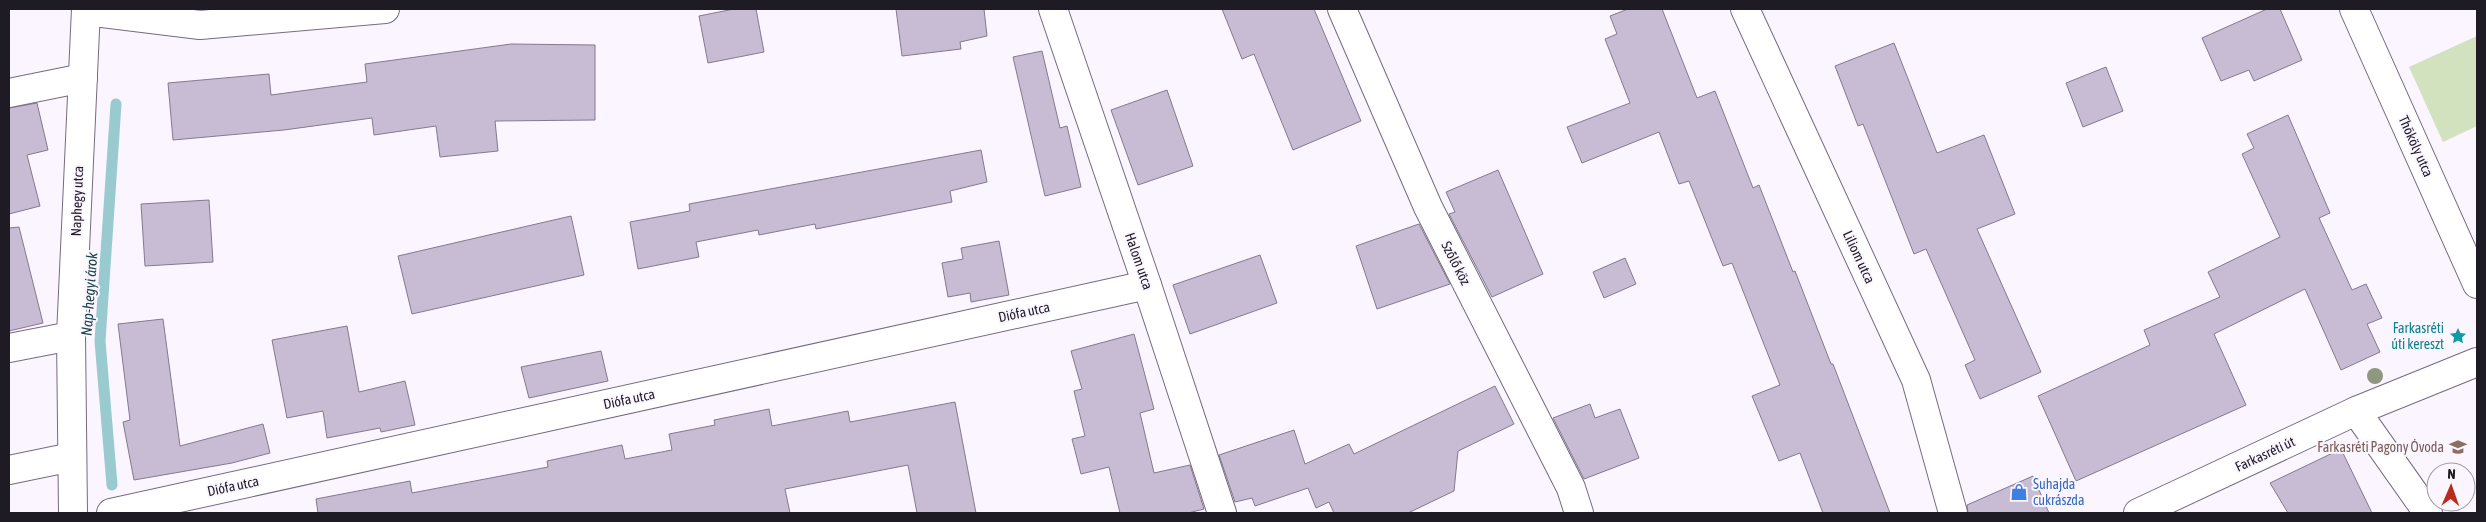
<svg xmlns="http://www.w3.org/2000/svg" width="2486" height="522" font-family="'Asap Condensed',sans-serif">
<rect width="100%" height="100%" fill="#faf5ff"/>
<!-- green -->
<path fill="#d2e1be" d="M2477,36V126L2443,142L2409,67Z"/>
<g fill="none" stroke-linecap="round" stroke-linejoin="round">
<!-- stream -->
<path stroke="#99cacf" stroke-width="11" d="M112,485L100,341L116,104"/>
</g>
<!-- building -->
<g fill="#c8bcd4" stroke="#84798f">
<path d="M734,9H756L764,52L708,63L699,16Z"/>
<path d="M896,9H984L987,36L960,42L961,49L902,56Z"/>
<path d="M1222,9H1314L1361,121L1293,150L1254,54L1242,59Z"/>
<path d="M1628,9H1662L1697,98L1715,91L1753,188L1759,185L1793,272L1795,271L1831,364H1833L1890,513H1823L1800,453L1779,461L1752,396L1780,385L1732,263L1723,266L1689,181L1679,184L1659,132L1582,163L1567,127L1630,103L1605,39L1617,34L1610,16Z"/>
<path d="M2267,9H2280L2302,60L2254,81L2249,70L2221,81L2202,38Z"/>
<path d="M1894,43L1937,153L1984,135L2015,214L1977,229L2041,372L1980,399L1965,365L1975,360L1926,249L1914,254L1863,124L1858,126L1835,66Z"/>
<path d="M511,44L595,45V120L495,121L498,151L440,157L436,126L374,135L372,118L284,130L173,140L168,83L269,74L271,95L367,82L365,64Z"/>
<path d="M1042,51L1060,128L1067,126L1081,187L1045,196L1013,57Z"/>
<path d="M2106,67L2123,111L2083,127L2066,83Z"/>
<path d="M1167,90L1193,166L1138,185L1111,110Z"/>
<path d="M37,103L48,150L27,155L40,206L9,214V108Z"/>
<path d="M2288,115L2330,213L2319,218L2352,290L2366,284L2382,318L2367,324L2380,352L2341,370L2305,289L2214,334L2246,405L2076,481L2038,396L2150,345L2144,330L2220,297L2208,272L2280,237L2242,154L2254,148L2247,134Z"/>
<path d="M981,150L987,182L950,191L952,202L816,229L815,224L759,235L758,230L696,242L699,257L638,269L630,222L690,211L689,204Z"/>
<path d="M1498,170L1543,274L1492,297L1449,214L1455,212L1446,192Z"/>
<path d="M209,200L213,262L145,266L141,204Z"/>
<path d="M571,216L584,275L412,314L398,256Z"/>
<path d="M1419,224L1450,284L1377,309L1356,246Z"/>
<path d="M19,227L43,323L9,331V228Z"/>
<path d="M999,241L1009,295L971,302L970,293L948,297L942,263L963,259L961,248Z"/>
<path d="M1260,255L1277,303L1190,334L1173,285Z"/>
<path d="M1625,258L1636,284L1604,298L1593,272Z"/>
<path d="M163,319L180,446L263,424L270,453L232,463L134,480L123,422L130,420L118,324Z"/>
<path d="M347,326L359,392L405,381L415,425L381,432L380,428L327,438L323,411L287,418L272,340Z"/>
<path d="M1134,334L1154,409L1140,413L1154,473L1190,465L1204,509L1188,513H1120L1109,467L1081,474L1072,439L1085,436L1074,391L1082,389L1071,351Z"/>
<path d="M601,351L608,381L529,398L521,367Z"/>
<path d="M1495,386L1514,424L1458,451L1454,491L1408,513H1334L1329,502L1316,508L1308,488L1255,506L1252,498L1235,502L1219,455L1294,430L1305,464L1349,444L1354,454Z"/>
<path d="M955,402L976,513H917L908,465L785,489L790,513H318L316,499L410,481L412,493L548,467L547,461L622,445L625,459L672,450L669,434L715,425L714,420L769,409L772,426L848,411L850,422Z"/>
<path d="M1590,404L1595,418L1620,409L1639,458L1584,479L1553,418Z"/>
<path d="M2341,449L2372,513H2288L2270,483Z"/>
<path d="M2033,476L2049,513H1968L1967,505Z"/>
</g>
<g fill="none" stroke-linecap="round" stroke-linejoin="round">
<!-- minor casing -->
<g stroke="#766b80" stroke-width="30">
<g id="minor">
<path d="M1053,9L1147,285L1222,513"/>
<path d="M1342,9L1428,207L1571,488L1579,513"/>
<path d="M1745,9L1916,380L1953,513"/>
<path d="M2354,9L2477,284"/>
<path d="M86,11L200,25L385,9"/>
<path d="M9,93L83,78"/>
<path d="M9,348L71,336"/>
<path d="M2356,411L2428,513"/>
<path d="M9,470L72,457"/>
<path d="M73,513L71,336L86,9"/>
<path d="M111,513L1147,285"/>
<path d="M2138,513L2356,411L2477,362"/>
</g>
</g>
<!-- minor -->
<use href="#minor" stroke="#fff" stroke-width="28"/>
</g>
<!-- trees -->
<circle fill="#8f977d" cx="2375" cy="376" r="8"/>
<!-- icons -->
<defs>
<g id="sight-bare" transform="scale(1.35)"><path d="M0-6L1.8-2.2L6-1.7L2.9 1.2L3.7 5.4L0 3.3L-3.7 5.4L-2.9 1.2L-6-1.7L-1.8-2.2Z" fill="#0f9aa8" stroke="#faf5ff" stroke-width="2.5" paint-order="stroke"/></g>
<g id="school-bare" transform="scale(1.35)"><path d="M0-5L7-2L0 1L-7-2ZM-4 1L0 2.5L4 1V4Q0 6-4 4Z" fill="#8d6e63" stroke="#faf5ff" stroke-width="2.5" paint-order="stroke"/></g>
<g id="shop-bare" transform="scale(1.35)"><path d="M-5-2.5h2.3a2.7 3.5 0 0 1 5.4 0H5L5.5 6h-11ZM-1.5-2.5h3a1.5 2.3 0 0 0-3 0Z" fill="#3f7fe0" stroke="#faf5ff" stroke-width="2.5" paint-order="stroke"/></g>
</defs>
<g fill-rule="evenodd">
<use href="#sight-bare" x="2458" y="336"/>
<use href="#school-bare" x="2458" y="447"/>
<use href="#shop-bare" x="2019" y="492"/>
</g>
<g text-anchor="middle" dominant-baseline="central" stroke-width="4" stroke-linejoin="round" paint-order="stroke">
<!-- street labels -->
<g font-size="14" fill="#1f1b24" stroke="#faf5ff">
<text transform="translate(2416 146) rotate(66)">Thököly utca</text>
<text transform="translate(77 201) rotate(-88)">Naphegy utca</text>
<text transform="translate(1859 257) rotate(65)">Liliom utca</text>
<text transform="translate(1139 261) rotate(71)">Halom utca</text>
<text transform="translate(1456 263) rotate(63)">Szőlő köz</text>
<text transform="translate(1024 312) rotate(-12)">Diófa utca</text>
<text transform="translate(629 399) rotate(-12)">Diófa utca</text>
<text transform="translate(2265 454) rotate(-25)">Farkasréti út</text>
<text transform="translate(233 486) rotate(-12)">Diófa utca</text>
</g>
<!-- culture labels -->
<g font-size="14" fill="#0d838f" stroke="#faf5ff" text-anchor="end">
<text x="2444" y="328">Farkasréti<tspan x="2444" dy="16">úti kereszt</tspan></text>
</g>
<!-- education labels -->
<g font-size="14" fill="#785e54" stroke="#faf5ff" text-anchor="end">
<text x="2444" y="447">Farkasréti Pagony Óvoda</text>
</g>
<!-- shop labels -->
<g font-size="14" fill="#366cbe" stroke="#faf5ff" text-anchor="start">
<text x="2033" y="484">Suhajda<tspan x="2033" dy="16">cukrászda</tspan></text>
</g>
<!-- water labels -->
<g font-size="15" font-style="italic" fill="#184549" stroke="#faf5ff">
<text transform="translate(89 294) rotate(-86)">Nap-hegyi árok</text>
</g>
</g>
<!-- border -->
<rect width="2486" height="522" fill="none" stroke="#1f1b24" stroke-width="20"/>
<!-- north arrow -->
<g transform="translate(2451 487) rotate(2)"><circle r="24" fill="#faf5ff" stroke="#a29ea7"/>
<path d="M0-4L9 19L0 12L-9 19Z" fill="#b92b1d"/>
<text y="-8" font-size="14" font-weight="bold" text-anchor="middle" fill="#1f1b24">N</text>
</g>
</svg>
